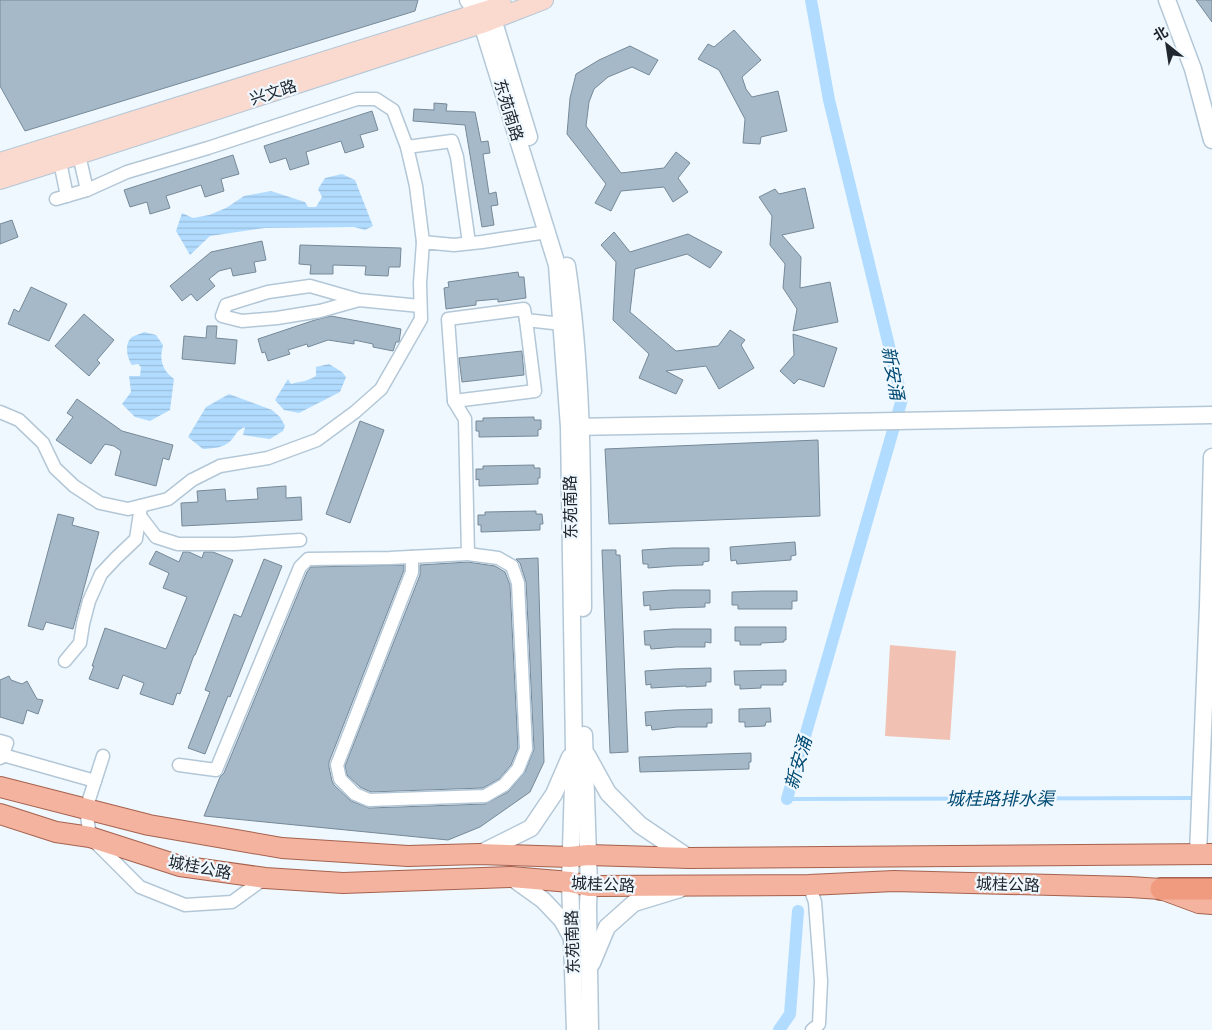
<svg xmlns="http://www.w3.org/2000/svg" width="1212" height="1030" font-family="Inter,'Noto Sans SC',sans-serif">
<defs>
<pattern id="water-rules" width="6" height="5" patternUnits="userSpaceOnUse" patternTransform="scale(1.25)"><rect width="6" height="5" fill="#b2dcff"/><path d="M0 2.5h6" fill="none" stroke="#99bddb"/></pattern>
</defs>
<rect width="100%" height="100%" fill="#eff8fe"/>
<!-- garden -->
<path fill="#f1c2b3" d="M890,645L956,651L950,740L885,736Z"/>
<!-- water -->
<g fill="url(#water-rules)">
<path d="M342,174L355,180L373,226L365,230L354,227L265,228L210,236L190,255L176,231L182,213L193,218L209,215L226,208L244,196L271,191L305,202L308,207H316L322,197L318,189L325,178Z"/>
<path d="M144,332L156,335L163,345C159,360 162,370 174,379L170,410L150,421L135,417L122,404L131,392L129,376H140L141,367L138,364L132,365C127,358 124,343 132,337C135,335 141,334 144,332Z"/>
<path d="M329,364L342,372L346,377L340,392L299,413L284,410L275,400L288,379L291,384C301,381 306,382 316,376V367Z"/>
<path d="M229,394L272,410L280,417L285,426L283,431L270,439L243,435L245,427C237,431 238,431 233,438C226,448 215,448 203,449L188,437L206,407Z"/>
</g>
<g fill="none" stroke-linecap="round" stroke-linejoin="round">
<!-- stream -->
<path stroke="#b2dcff" stroke-width="4" d="M787,799L1197,798"/>
<!-- canal -->
<g stroke="#b2dcff" stroke-width="12">
<path d="M787,799L902,399L829,100L811,0"/>
<path d="M779,1030L790,1014L798,911"/>
</g>
</g>
<!-- building -->
<g fill="#a6b9c9" stroke="#768998">
<path d="M0,0H418L415,11L25,131L0,86Z"/>
<path d="M1196,0H1212V22Z"/>
<path d="M734,30L761,60L742,77L746,89L752,97L778,91L787,131L761,137L760,144L743,143L745,119L719,70L698,59L708,44L714,47Z"/>
<path d="M630,46L658,60L649,75L632,67L608,77L594,89L589,102L586,126L621,173L664,168L676,152L690,163L678,178L688,192L673,202L664,187L621,191L611,211L595,203L606,184L567,134L570,98L576,74L599,60Z"/>
<path d="M434,103L447,104L446,111L475,112L481,142L488,141L490,153L483,154L489,194L496,192L498,205L491,206L494,225L482,227L465,125L413,121L414,109L434,110Z"/>
<path d="M372,111L378,130L360,135L364,147L345,153L341,141L306,152L309,164L290,170L286,158L270,163L264,146Z"/>
<path d="M233,155L239,174L221,179L224,191L205,197L201,185L185,190L166,196L170,208L150,214L147,202L130,207L124,190Z"/>
<path d="M805,188L814,228L782,235L801,257L800,288L830,282L838,322L793,331L797,309L783,288L785,264L770,245L772,216L759,197L775,189L779,194Z"/>
<path d="M12,220L18,237L0,244V224Z"/>
<path d="M614,232L630,252L688,234L722,252L710,268L687,254L635,269L630,312L676,351L718,346L730,330L745,340L741,345L754,368L719,389L706,366L666,371L683,380L676,394L639,378L649,354L613,320L616,262L601,245Z"/>
<path d="M262,241L266,260L254,262L256,272L233,276L231,268L219,271L209,279L215,286L197,301L191,294L182,301L170,286L211,252Z"/>
<path d="M300,245L401,248L400,267H389L388,276L365,275L366,266L333,265V274H310L311,265L299,264Z"/>
<path d="M518,272L519,277H524L526,298L498,302V299L476,301V305L446,309L444,288L449,287L448,282Z"/>
<path d="M31,287L67,304L49,341L8,324L14,309L19,312Z"/>
<path d="M84,314L114,340L97,360L100,363L89,376L55,346Z"/>
<path d="M331,316L401,329L399,342H396L393,351L373,347V344L354,340V344L328,340L308,347L307,344L288,350L290,354L268,361L265,352L262,353L258,339L315,320Z"/>
<path d="M207,326H217L216,338L237,340L235,364L182,359L184,336L206,338Z"/>
<path d="M793,334L837,348L824,387L799,379L794,384L780,371L794,355Z"/>
<path d="M522,351L524,375L462,382L459,358Z"/>
<path d="M77,399L122,431L173,445L169,460L163,458L156,486L115,475L121,451L114,446L105,444L91,464L56,440L73,417L67,413Z"/>
<path d="M534,417V420H541V429L538,430V436L479,437V431H476V421H483V418Z"/>
<path d="M360,421L384,430L350,523L326,514Z"/>
<path d="M818,440L820,516L609,524L605,449Z"/>
<path d="M534,465V468H540V478H538V484L479,486V479L476,480V469H483V466Z"/>
<path d="M286,486V498L301,497L302,520L182,526L181,503L198,502L197,491L225,489L226,501L258,499L257,488Z"/>
<path d="M536,511V514H542L543,524H540V530L481,532V525H478V515H485V512Z"/>
<path d="M58,514L74,518L72,525L99,532L73,629L46,622L43,630L28,626Z"/>
<path d="M795,542L796,555L791,556V560L737,564L736,560L731,561L730,547Z"/>
<path d="M672,548H709V561L703,562V565L674,566L648,568V564H643L642,550Z"/>
<path d="M602,550H616V555H620L628,752L610,753Z"/>
<path d="M156,551L179,562L183,552H189L202,558L204,552H213L233,560L195,655H194L180,694L177,693L173,705L140,694L144,683L123,675L118,689L89,679L94,666H92L105,628L166,649L187,597L163,588L169,573L149,564Z"/>
<path d="M538,558L544,762L530,792L480,827L448,840L204,816L220,777L224,773L307,572L311,567L404,565V570L329,762V767L332,781L334,785L351,801L369,808L485,804L508,792L525,772L534,749L526,582L520,563L516,559Z"/>
<path d="M264,559L282,566L230,697L228,696L205,754L188,748L210,692L205,690L234,614L241,617Z"/>
<path d="M468,562L495,566L505,572L510,585L518,748L511,765L499,779L483,788L371,792L360,787L347,775L345,766L420,575V565Z"/>
<path d="M672,590H710V603H705V607L675,608L650,610V605L644,606L643,592Z"/>
<path d="M763,591H797V601H792V609H738V605H732V592Z"/>
<path d="M735,627H786V640H784V642L761,643V645H740V641H735Z"/>
<path d="M673,629H711V643L705,642V647H676L651,649L650,645H645L644,631Z"/>
<path d="M711,668V682H706V686L686,687V686L651,688V684L646,685L645,671L674,669Z"/>
<path d="M786,670V682H783V685H761V688L740,689V685H735L734,671Z"/>
<path d="M9,676L11,680L22,684L27,681L37,699L43,700L38,714L27,710L23,724L0,717V680Z"/>
<path d="M770,708L771,722H766L765,726L745,727V722H739V709Z"/>
<path d="M712,709V723H707V727H677L652,730L651,725L646,726L645,712L674,710Z"/>
<path d="M751,753V762H749V769L640,772L639,757Z"/>
</g>
<g fill="none" stroke-linecap="round" stroke-linejoin="round">
<!-- minor casing -->
<g stroke="#b3c7d7" stroke-width="15">
<g id="minor">
<path d="M407,147L452,141L457,157L469,243"/>
<path d="M79,155L87,190"/>
<path d="M60,162L67,196"/>
<path d="M56,199L87,190L127,172L208,148L357,99H376L393,110L407,147L416,186L423,242"/>
<path d="M359,300L320,311L277,318L242,321L222,316L226,305L268,292L310,286L359,300L420,306"/>
<path d="M454,401L535,391L526,320"/>
<path d="M0,412L19,420L43,443L55,468L74,486L100,503L128,509L168,499L192,480L220,466L268,458L317,440L355,412L381,389L421,319L420,283L423,242L454,245L482,242L547,232"/>
<path d="M140,516L156,537L178,544H234L300,540"/>
<path d="M412,557V572L337,765L340,779L355,794L369,800L485,796L504,785L518,769L526,749L518,583L512,566L498,558L468,554L465,419L454,401L448,319L524,309L526,320L562,324"/>
<path d="M65,661L80,643L83,624L89,601L101,574L116,558L136,539L141,506"/>
<path d="M0,741L7,743L2,757L0,758"/>
<path d="M3,755L95,781"/>
<path d="M103,756L86,809L90,837L140,887L185,905L232,902L265,878"/>
<path d="M179,765L216,770L300,567L308,559L390,558L468,554"/>
<path d="M809,885L815,902L821,981L819,1024L812,1030"/>
</g>
</g>
<!-- tertiary casing -->
<g stroke="#b3c7d7" stroke-width="19">
<g id="tertiary">
<path d="M468,0L478,13L482,24L557,265L569,427L574,751L570,882L575,1030"/>
<path d="M484,0L490,9L529,137"/>
<path d="M1167,0L1193,69L1212,140"/>
<path d="M567,266C584,379 582,494 583,608"/>
<path d="M572,427L1212,415"/>
<path d="M584,735L589,886L588,905L590,1030"/>
<path d="M587,755L608,793L640,825L689,858"/>
<path d="M479,854L531,828L554,794L570,757"/>
<path d="M1198,854L1208,606L1212,457"/>
<path d="M511,877L543,900L562,920L571,936"/>
<path d="M592,963L607,927L634,903L680,889"/>
</g>
</g>
<!-- secondary casing -->
<g stroke="#b3c7d7" stroke-width="20">
<g id="secondary">
<path d="M0,162L490,9L502,4"/>
<path d="M0,180L79,155L482,24L544,0"/>
</g>
</g>
<!-- primary casing -->
<g stroke="#a5624e" stroke-width="22">
<g id="primary">
<path d="M0,787L149,825L282,848L408,856L479,854L570,857L588,855L689,858L1212,854"/>
<path d="M0,814L56,832L90,837L180,866L265,878L343,883L511,877L570,882L589,886L809,885L894,881L1130,887L1161,889L1199,903L1212,904"/>
</g>
</g>
<!-- trunk casing -->
<g stroke="#a5624e" stroke-width="24">
<path id="trunk" d="M1161,889H1212"/>
</g>
<!-- minor -->
<use href="#minor" stroke="#fff" stroke-width="12"/>
<!-- tertiary -->
<use href="#tertiary" stroke="#fff" stroke-width="16"/>
<!-- secondary -->
<use href="#secondary" stroke="#fad9cf" stroke-width="18"/>
<!-- primary -->
<use href="#primary" stroke="#f4b39f" stroke-width="20"/>
<!-- trunk -->
<use href="#trunk" stroke="#f09a7f" stroke-width="21"/>
</g>
<g text-anchor="middle" dominant-baseline="central" stroke-width="4.5" stroke-linejoin="round" paint-order="stroke">
<!-- street labels -->
<g font-size="16" fill="#20272e" stroke="#eff8fe">
<text transform="translate(273 92) rotate(-18)">兴文路</text>
<text transform="translate(509 110) rotate(73)">东苑南路</text>
<text transform="translate(570 507) rotate(-91)">东苑南路</text>
<text transform="translate(200 867) rotate(11)">城桂公路</text>
<text transform="translate(603 884) rotate(3)">城桂公路</text>
<text transform="translate(1008 884) rotate(2)">城桂公路</text>
<text transform="translate(572 942) rotate(-92)">东苑南路</text>
</g>
<!-- water labels -->
<g font-size="18" font-style="italic" fill="#024b75" stroke="#eff8fe">
<text transform="translate(893 373) rotate(80)">新安涌</text>
<text transform="translate(798 763) rotate(-74)">新安涌</text>
<text x="1000" y="798">城桂路排水渠</text>
</g>
</g>
<!-- north arrow -->
<g transform="translate(1167 45) rotate(330)" stroke="#eff8fe" stroke-width="4" paint-order="stroke">
<path d="M0-4L9 19L0 12L-9 19Z" fill="#20272e"/>
<text y="-8" font-size="14" font-weight="bold" text-anchor="middle" fill="#20272e">北</text>
</g>
</svg>
